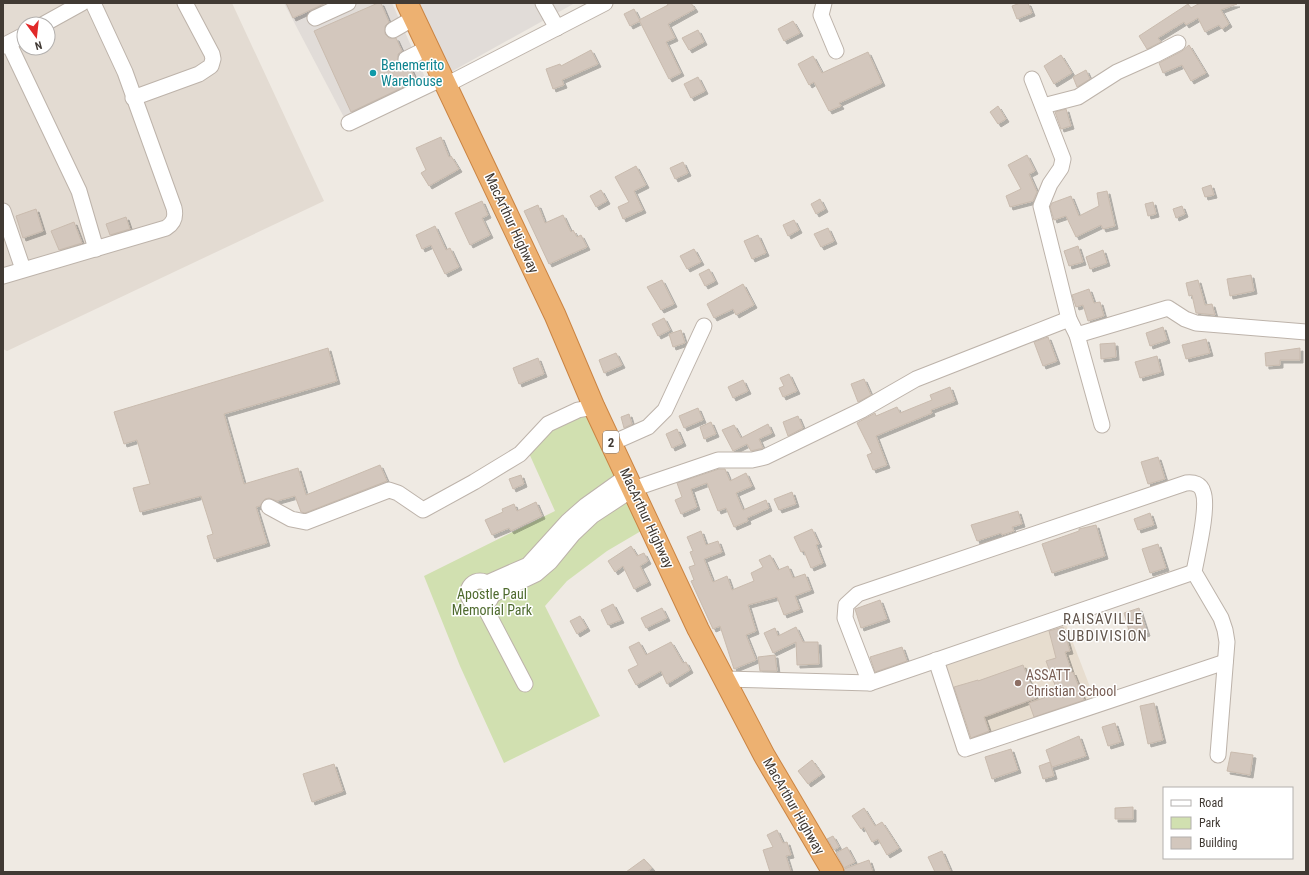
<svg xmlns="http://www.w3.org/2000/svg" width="1309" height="875" font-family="'Roboto Condensed',sans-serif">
<defs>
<filter id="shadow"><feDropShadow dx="3" dy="3" stdDeviation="0" flood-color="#0004"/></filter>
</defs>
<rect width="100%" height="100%" fill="#efeae3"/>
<!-- residential -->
<path fill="#e3dbd2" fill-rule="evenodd" d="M3,3H232L324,201L7,351L3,349ZM24,24H48V48H24Z"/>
<!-- industrial -->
<g fill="#e1dcd8">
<path d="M284,3H392L428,84L347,123Z"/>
<path d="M415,3H575L449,73Z"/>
</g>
<!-- education -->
<path fill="#e7ddcf" d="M1065,622L1095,700L968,745L942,665Z"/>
<!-- green -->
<path fill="#d1e0b0" d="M585,410L641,531L607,551L567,581L545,606L600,716L504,763L460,666L424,576L555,511L528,451L549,427Z"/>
<!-- building -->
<g fill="#d3c7bd" stroke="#c9bbae" filter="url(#shadow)">
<path d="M286,3H326L293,18Z"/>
<path d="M378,3H381L389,22L385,26V34L389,38H396L402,51L398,54V63L401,67H410L416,81L351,112L314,31Z"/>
<path d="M667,3H691L695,9L668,24L675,38L666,42L681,73L669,79L639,20L668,5Z"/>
<path d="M1020,3H1028L1032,13L1017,19L1012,6Z"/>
<path d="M1200,3L1237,4L1221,10L1229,24L1222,29L1219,25L1205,32L1198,18L1186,25L1184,22L1158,38L1161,42L1147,49L1139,36L1188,4L1191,8Z"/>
<path d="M634,9L640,21L630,26L624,14Z"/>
<path d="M793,21L800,33L784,41L778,29Z"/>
<path d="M698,30L704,42L689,50L682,38Z"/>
<path d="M1189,45L1206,73L1191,81L1182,65L1163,73L1159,63L1182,51Z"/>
<path d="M591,50L598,64L562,80L564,85L553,89L546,69L560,64L561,66Z"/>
<path d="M868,52L882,83L839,103L841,106L829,111L814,82L809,85L798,64L813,56L822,73Z"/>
<path d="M1061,55L1072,73L1054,84L1044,66Z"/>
<path d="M1086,70L1090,79L1077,87L1073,77Z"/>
<path d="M698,77L705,91L691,98L684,84Z"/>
<path d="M998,106L1006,119L998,124L990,112Z"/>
<path d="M1066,109L1071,126L1061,129L1055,112Z"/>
<path d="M441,137L449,157L451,156L459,169L429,186L421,173L426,170L416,148Z"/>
<path d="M1027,155L1035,171L1029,174L1037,192L1033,201L1010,207L1006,196L1021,189L1008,165Z"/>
<path d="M683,162L688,173L675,179L670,168Z"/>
<path d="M636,166L646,185L634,191L643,210L623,219L618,207L629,202L615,177Z"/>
<path d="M1211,185L1214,195L1205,197L1202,188Z"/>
<path d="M601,190L607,201L596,207L590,196Z"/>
<path d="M1107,191L1115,226L1103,229L1101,225L1076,237L1066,216L1054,220L1050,207L1052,203L1071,196L1079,216L1099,206L1097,193Z"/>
<path d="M820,199L825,209L816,214L811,204Z"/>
<path d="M482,201L488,215L482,218L490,235L470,245L455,213Z"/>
<path d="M1153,202L1156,214L1148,216L1145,204Z"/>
<path d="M538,205L545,223L563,215L571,232L573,230L577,237L581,235L587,247L549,264L524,211Z"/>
<path d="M1182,206L1185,214L1176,218L1173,209Z"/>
<path d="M36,209L43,231L23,238L16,216Z"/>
<path d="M126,217L130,229L110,235L106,224Z"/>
<path d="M794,220L799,230L788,236L783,225Z"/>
<path d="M74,222L82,243L59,250L51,231Z"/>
<path d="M435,226L446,250L450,248L459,267L445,274L431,245L422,249L416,235Z"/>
<path d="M828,228L834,241L821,247L814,234Z"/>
<path d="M758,235L766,253L752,259L744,241Z"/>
<path d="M1078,246L1083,262L1069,266L1064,251Z"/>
<path d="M694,249L701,262L687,269L680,256Z"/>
<path d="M1103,250L1107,263L1090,269L1086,257Z"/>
<path d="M709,269L715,281L705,286L699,274Z"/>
<path d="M1251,275L1254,291L1230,296L1227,279Z"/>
<path d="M662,280L674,304L661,310L647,287Z"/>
<path d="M1198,280L1205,305L1212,304L1215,315L1196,313L1192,295L1189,296L1186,283Z"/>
<path d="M743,284L754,305L736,315L733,309L714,318L707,304Z"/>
<path d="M1089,289L1094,303L1100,302L1104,316L1088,321L1083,305L1076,307L1072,295Z"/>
<path d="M664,318L670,330L658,336L652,324Z"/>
<path d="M1163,327L1167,340L1150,346L1146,333Z"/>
<path d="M681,330L685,343L673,347L669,334Z"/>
<path d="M1048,337L1057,361L1043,366L1034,342Z"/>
<path d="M1206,339L1210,353L1186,359L1182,345Z"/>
<path d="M1115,343L1116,357L1101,359L1100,344Z"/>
<path d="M328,348L337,381L224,414L244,484L298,468L306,495L380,465L387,481L305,513L301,512L295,496L277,501L269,498L265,499L260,506L256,507L267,543L214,559L207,536L213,534L201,496L140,512L133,488L150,484L137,440L124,444L114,412Z"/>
<path d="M1300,348V360H1280V365L1266,366L1265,353Z"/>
<path d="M616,353L622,365L604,373L599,360Z"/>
<path d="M1157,356L1161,372L1140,378L1135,362Z"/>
<path d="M538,358L544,374L519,384L513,368Z"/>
<path d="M789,374L797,391L783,397L779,388L784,386L780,378Z"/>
<path d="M864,379L871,395L858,402L851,384Z"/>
<path d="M743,380L748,391L733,398L728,387Z"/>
<path d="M950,387L955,401L931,410L932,413L876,436L887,465L873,470L867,455L872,453L857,423L875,413L876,416L897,407L900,413L932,400L930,395Z"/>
<path d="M698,408L703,420L684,428L679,416Z"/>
<path d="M629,414L632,424L624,428L621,417Z"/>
<path d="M798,416L803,428L788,436L783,422Z"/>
<path d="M711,422L716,434L704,439L700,427Z"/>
<path d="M768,424L772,433L759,439L763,448L751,451L747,444L733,451L722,430L734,425L741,438Z"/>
<path d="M677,429L683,443L672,448L666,434Z"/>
<path d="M1158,457L1165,479L1148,484L1141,462Z"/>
<path d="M719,469H725L730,481L746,473L752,486L736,493L743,510L766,500L769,508L747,518L748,521L734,527L726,508L718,511L707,483L691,489L697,507L681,514L675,500L682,497L677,483Z"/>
<path d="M521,475L524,484L513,489L509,479Z"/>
<path d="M792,492L796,504L779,510L774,499Z"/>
<path d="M536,502L542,516L511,531L509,528L492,535L485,520L503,512L502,509L514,504L517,511Z"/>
<path d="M1018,511L1022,524L1012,527L1014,531L1002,535L1001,533L977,541L971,525Z"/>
<path d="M1150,513L1154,525L1138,530L1134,519Z"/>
<path d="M1096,525L1105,556L1052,573L1042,544L1079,531V529Z"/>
<path d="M812,529L819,544L816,545L823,563L811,568L804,551L801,552L794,537Z"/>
<path d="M701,531L706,545L718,541L722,552L704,559L713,582L727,576L732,590L754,581L751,573L763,567L759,560L770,555L778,570L788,566L793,578L805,574L811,590L795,596L800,609L784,615L777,597L748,605L756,631L746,635L756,660L734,669L720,626L713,629L691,581L694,580L689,567L695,565L690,552L693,551L687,537Z"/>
<path d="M1158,544L1166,568L1150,573L1142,549Z"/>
<path d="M631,546L637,556L644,553L648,561L640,566L648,582L634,589L623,566L615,572L608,561Z"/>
<path d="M880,600L887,619L861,628L855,609Z"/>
<path d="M613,604L621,620L608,625L601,610Z"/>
<path d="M662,608L667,618L646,628L641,618Z"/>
<path d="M1139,608L1147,633L1131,638L1124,613Z"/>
<path d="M580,616L587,628L577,634L570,621Z"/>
<path d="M796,627L803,642H818L819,664L797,665L796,642L773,653L764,633L775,628L778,636Z"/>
<path d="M1063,627L1070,651L1065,652L1072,673L1073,672L1084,700L1034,717L1029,703L1058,693L1046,661L1056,658L1049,631Z"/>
<path d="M639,642L646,655L671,642L683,663L686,662L690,670L667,684L661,671L636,685L628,670L638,665L629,647Z"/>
<path d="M902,647L907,661L875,672L870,657Z"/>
<path d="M775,655L777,671H760L758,657Z"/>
<path d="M1023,665L1036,698L984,717L989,731L971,738L954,687L978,680V681Z"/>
<path d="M1154,703L1163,740L1148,744L1140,706Z"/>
<path d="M1115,723L1121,742L1108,746L1102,727Z"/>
<path d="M1079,736L1086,756L1052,767L1046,750Z"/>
<path d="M1011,749L1018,770L992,779L985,757Z"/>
<path d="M1231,752L1253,755L1250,775L1227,771Z"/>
<path d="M812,760L822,774L808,784L798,771Z"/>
<path d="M1050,762L1054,776L1043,779L1039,766Z"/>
<path d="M334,764L343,791L312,802L303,774Z"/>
<path d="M1133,807V819H1115V808Z"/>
<path d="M864,808L875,826L882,822L899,848L887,855L878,839L872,842L864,827L861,829L852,816Z"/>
<path d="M777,830L783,843L787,842L791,855L786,856L791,872H770L763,850L773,847L767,835Z"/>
<path d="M833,836L839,847L834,850L827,839Z"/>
<path d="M847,847L855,862L844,868L836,853Z"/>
<path d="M942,851L951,872H935L928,857Z"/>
<path d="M644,859L652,868L647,872H626Z"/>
<path d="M869,860L873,872H845L844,869Z"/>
</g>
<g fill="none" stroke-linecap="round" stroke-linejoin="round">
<!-- minor casing -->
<g stroke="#bdb3aa" stroke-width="17">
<g id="minor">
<path d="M543,3L557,28"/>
<path d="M824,3L821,15L836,51"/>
<path d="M315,18L348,3"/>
<path d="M44,24L82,3"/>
<path d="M393,30L414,18"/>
<path d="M9,44L79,191L96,249"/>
<path d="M3,46L24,35"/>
<path d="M406,59L428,48"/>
<path d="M1032,79L1063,159L1061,168L1050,184L1041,206L1069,319"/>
<path d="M446,85L605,3"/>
<path d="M133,98L199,74L211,66L213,59L212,54L185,3"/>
<path d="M1043,106L1078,97L1117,72L1155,55L1178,43"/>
<path d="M349,123L443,78"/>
<path d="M3,211L23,269"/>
<path d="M3,276L166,228C174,223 176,217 174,208L125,72L93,3"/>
<path d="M1077,335L1102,425"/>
<path d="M612,443L648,427L665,410L704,326"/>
<path d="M269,507L291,519L306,522L389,490L398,493L423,510L474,482L520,454L548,424L578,410L594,407"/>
<circle cx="480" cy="593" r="12"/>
<path d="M487,583L528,565L568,521L585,506L627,476"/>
<path d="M492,595L536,574L550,562L573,534L592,516L633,489L718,460H752L765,457L862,410L916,379L1069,319L1077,335L1168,308L1185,319L1196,323L1306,332"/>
<path d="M483,604L525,684"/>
<path d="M936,660L965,749L1225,662"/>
<path d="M724,679L870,683L1194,572"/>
<path d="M870,683L845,618L846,605L858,594L1186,483C1194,482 1201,484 1203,492C1209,507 1197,555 1194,572L1221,618L1225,630L1227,642L1218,755"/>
</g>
</g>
<!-- highway casing -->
<g stroke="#ca8443" stroke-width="23">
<path id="highway" d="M407,3L555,315L594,407L698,629L764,755L833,872"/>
</g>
<!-- minor -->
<use href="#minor" stroke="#fff" stroke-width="15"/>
<!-- highway -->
<use href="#highway" stroke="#edb171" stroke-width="21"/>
</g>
<!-- markers -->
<circle fill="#0f9aa8" stroke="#fff" stroke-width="1.5" cx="373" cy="73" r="4"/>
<circle fill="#8d6e63" stroke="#fff" stroke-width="1.5" cx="1018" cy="683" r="4"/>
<g text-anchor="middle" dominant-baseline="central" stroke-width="3" stroke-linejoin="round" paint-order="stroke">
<!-- shield labels -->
<rect fill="#fff" stroke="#7a7571" stroke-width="1" x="603" y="431" width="16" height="22" rx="3"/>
<g font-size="13" font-weight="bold" fill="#413a34">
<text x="611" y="442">2</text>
</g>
<!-- culture labels -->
<g font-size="14" fill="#0d838f" stroke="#fff" text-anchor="start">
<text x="381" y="65">Benemerito<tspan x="381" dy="16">Warehouse</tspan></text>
</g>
<!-- street labels -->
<g font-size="14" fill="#413a34" stroke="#fff">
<text transform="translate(512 223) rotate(65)">MacArthur Highway</text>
<text transform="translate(647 518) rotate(65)">MacArthur Highway</text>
<text transform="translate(794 806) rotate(60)">MacArthur Highway</text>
</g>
<!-- park labels -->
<g font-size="14" fill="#4f6b2f" stroke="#fff">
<text x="492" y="594">Apostle Paul<tspan x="492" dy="16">Memorial Park</tspan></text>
</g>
<!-- education labels -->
<g font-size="14" fill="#785e54" stroke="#fff" text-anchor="start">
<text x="1026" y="675">ASSATT<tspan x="1026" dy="16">Christian School</tspan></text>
</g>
<!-- neighbourhood labels -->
<g font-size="15" letter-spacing="1" fill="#62564d" stroke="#fff">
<text x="1103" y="619">RAISAVILLE<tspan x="1103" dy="17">SUBDIVISION</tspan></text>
</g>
</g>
<!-- border -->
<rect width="1309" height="875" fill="none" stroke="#413a34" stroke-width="8"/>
<!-- legend -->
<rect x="1163" y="787" width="130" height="72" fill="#ffffff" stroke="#b3b0ae"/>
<rect x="1171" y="800" width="20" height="6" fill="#ffffff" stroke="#b3b0ae"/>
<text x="1199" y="807" font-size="12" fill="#413a34">Road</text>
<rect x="1171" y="817" width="20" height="12" fill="#d1e0b0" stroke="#b3b0ae"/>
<text x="1199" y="827" font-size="12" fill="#413a34">Park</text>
<rect x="1171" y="837" width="20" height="12" fill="#d3c7bd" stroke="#b3b0ae"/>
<text x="1199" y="847" font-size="12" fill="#413a34">Building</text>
<!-- north arrow -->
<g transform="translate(36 36) rotate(165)"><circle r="19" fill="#ffffff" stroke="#b3b0ae"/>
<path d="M0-3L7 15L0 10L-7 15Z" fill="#e12929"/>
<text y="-6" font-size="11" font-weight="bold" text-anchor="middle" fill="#413a34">N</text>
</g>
</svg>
